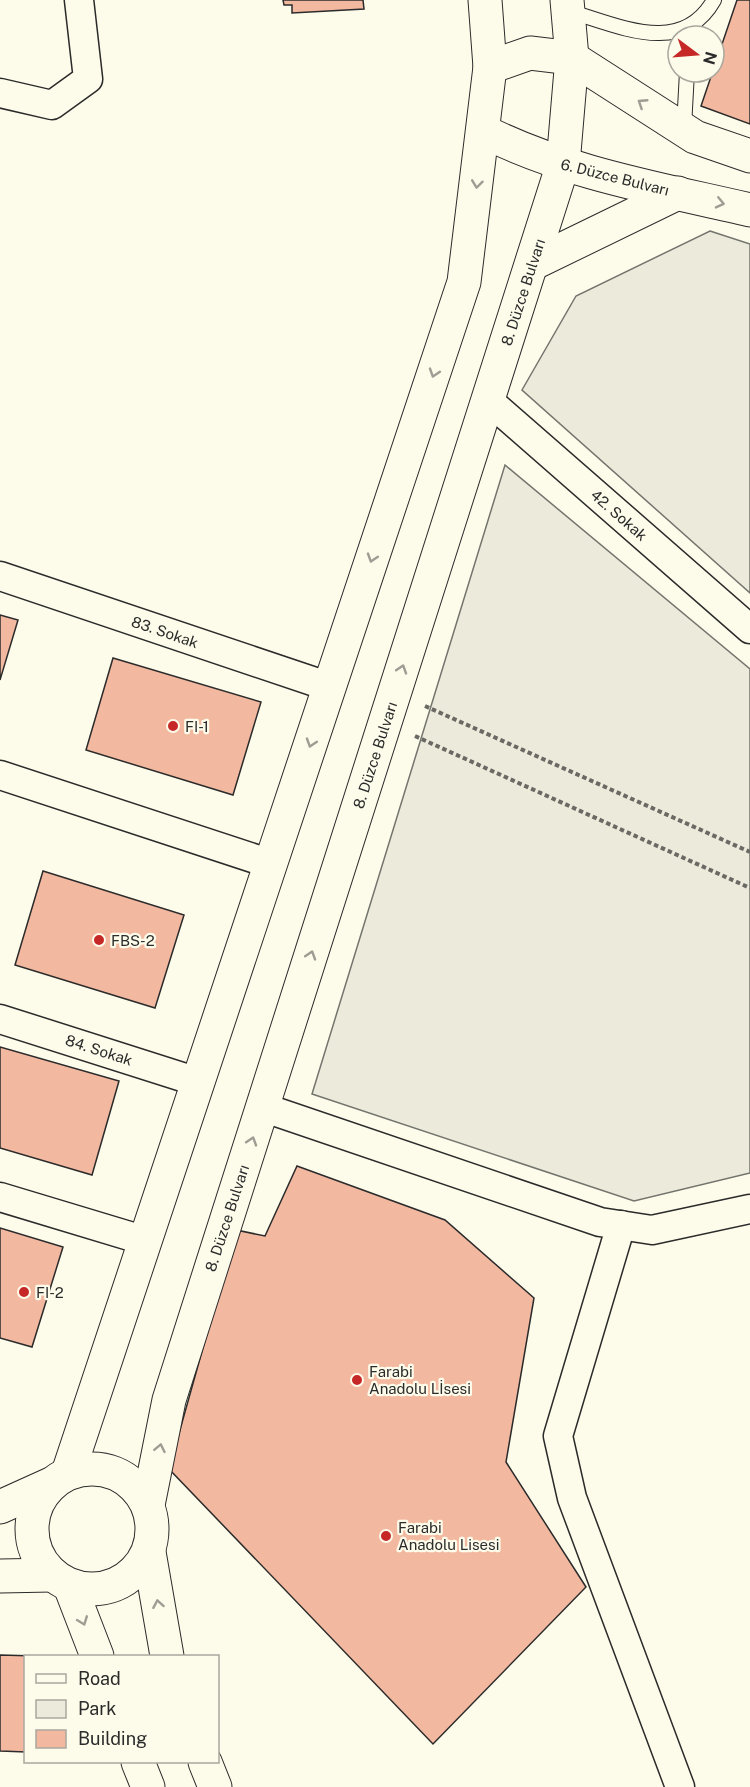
<svg xmlns="http://www.w3.org/2000/svg" width="750" height="1787" font-family="'Public Sans',sans-serif">
<rect width="100%" height="100%" fill="#fdfbea"/>
<!-- green -->
<g fill="#ecebdb" stroke="#74746e" stroke-width="1.5">
<path d="M710,231L750,244V593L522,390L576,296Z"/>
<path d="M505,465L750,669V1173L634,1201L312,1094Z"/>
</g>
<!-- building -->
<g fill="#f2b8a0" stroke="#2b2b2b" stroke-width="1.5">
<path d="M283,0H363L364,9L292,13V5H284Z"/>
<path d="M737,0H750V124L701,106Z"/>
<path d="M0,615L18,620L0,680Z"/>
<path d="M113,658L261,702L233,795L86,750Z"/>
<path d="M43,871L184,915L155,1008L15,965Z"/>
<path d="M0,1047L119,1081L92,1175L0,1148Z"/>
<path d="M297,1166L445,1220L534,1298L506,1462L586,1587L433,1744L169,1469L236,1230L265,1236Z"/>
<path d="M0,1228L63,1247L32,1347L0,1338Z"/>
<path d="M0,1655L36,1656H26V1752L0,1751Z"/>
</g>
<g fill="none" stroke-linecap="round" stroke-linejoin="round">
<!-- lane casing -->
<g stroke="#2b2b2b" stroke-width="16">
<g id="lane">
<path d="M568,11C618,25 681,58 714,0"/>
<path d="M684,127L687,72"/>
</g>
</g>
<!-- street casing -->
<g stroke="#2b2b2b" stroke-width="31">
<g id="street">
<path d="M0,93L52,105L88,79L79,0"/>
<path d="M488,400L750,629"/>
<path d="M0,576L330,687"/>
<path d="M0,775L271,864"/>
<path d="M0,1019L198,1082"/>
<path d="M262,1107L600,1222L652,1230L750,1209"/>
<path d="M0,1197L146,1241"/>
<path d="M621,1225L558,1436L572,1498L680,1787"/>
</g>
</g>
<!-- secondary casing -->
<g stroke="#2b2b2b" stroke-width="35">
<g id="secondary">
<path d="M490,67L530,53L572,58L695,137L750,156"/>
<path d="M483,131C566,173 660,189 750,210"/>
<path d="M0,1507L51,1484"/>
<path d="M0,1576L52,1575"/>
</g>
</g>
<!-- primary casing -->
<g stroke="#2b2b2b" stroke-width="35">
<g id="primary">
<path d="M532,264L678,193"/>
<circle cx="92" cy="1529" r="60"/>
<path d="M68,1473L464,282L490,67L485,0"/>
<path d="M148,1505L169,1400L563,164L572,58L567,0"/>
<path d="M149,1552L167,1656"/>
<path d="M70,1586L97,1656"/>
<path d="M138,1762L148,1787"/>
<path d="M205,1762L215,1787"/>
</g>
</g>
<!-- path -->
<g stroke="#6a6964" stroke-width="4" stroke-dasharray="4.5 3" stroke-linecap="butt">
<path d="M425,706L750,852"/>
<path d="M415,736L750,888"/>
</g>
<!-- lane -->
<use href="#lane" stroke="#fdfbea" stroke-width="14"/>
<!-- street -->
<use href="#street" stroke="#fdfbea" stroke-width="28"/>
<!-- secondary -->
<use href="#secondary" stroke="#fdfbea" stroke-width="33"/>
<!-- primary -->
<use href="#primary" stroke="#fdfbea" stroke-width="33"/>
</g>
<!-- one-way arrows -->
<defs><path id="oneway-chevron" d="M-2-3.5L2.5 0L-2 3.5" fill="none" stroke-width="1.6" stroke-linecap="round" stroke-linejoin="round" transform="scale(1.5)"/></defs>
<g stroke="#9e9d94">
<use href="#oneway-chevron" transform="translate(642 103) rotate(-147)"/>
<use href="#oneway-chevron" transform="translate(477 184) rotate(97)"/>
<use href="#oneway-chevron" transform="translate(720 203) rotate(13)"/>
<use href="#oneway-chevron" transform="translate(434 373) rotate(108)"/>
<use href="#oneway-chevron" transform="translate(372 558) rotate(108)"/>
<use href="#oneway-chevron" transform="translate(402 669) rotate(-72)"/>
<use href="#oneway-chevron" transform="translate(311 743) rotate(108)"/>
<use href="#oneway-chevron" transform="translate(311 955) rotate(-72)"/>
<use href="#oneway-chevron" transform="translate(252 1141) rotate(-72)"/>
<use href="#oneway-chevron" transform="translate(160 1448) rotate(-78)"/>
<use href="#oneway-chevron" transform="translate(158 1604) rotate(-100)"/>
<use href="#oneway-chevron" transform="translate(83 1621) rotate(69)"/>
</g>
<!-- markers -->
<g fill="#c62828" stroke="#fdfbea" stroke-width="2">
<circle cx="173" cy="726" r="6"/>
<circle cx="99" cy="940" r="6"/>
<circle cx="24" cy="1292" r="6"/>
<circle cx="357" cy="1380" r="6"/>
<circle cx="386" cy="1536" r="6"/>
</g>
<g text-anchor="middle" dominant-baseline="central" stroke-width="4.5" stroke-linejoin="round" paint-order="stroke">
<!-- street labels -->
<g font-size="15" fill="#2b2b2b" stroke="#fdfbea">
<text transform="translate(615 177) rotate(14)">6. Düzce Bulvarı</text>
<text transform="translate(523 292) rotate(-72)">8. Düzce Bulvarı</text>
<text transform="translate(619 515) rotate(41)">42. Sokak</text>
<text transform="translate(165 632) rotate(19)">83. Sokak</text>
<text transform="translate(375 755) rotate(-72)">8. Düzce Bulvarı</text>
<text transform="translate(99 1050) rotate(18)">84. Sokak</text>
<text transform="translate(227 1218) rotate(-72)">8. Düzce Bulvarı</text>
</g>
<!-- poi labels -->
<g font-size="15" fill="#2b2b2b" stroke="#fdfbea" text-anchor="start">
<text x="185" y="726">FI-1</text>
<text x="111" y="940">FBS-2</text>
<text x="36" y="1292">FI-2</text>
<text x="369" y="1371">Farabi<tspan x="369" dy="17">Anadolu Lİsesi</tspan></text>
<text x="398" y="1527">Farabi<tspan x="398" dy="17">Anadolu Lisesi</tspan></text>
</g>
</g>
<!-- legend -->
<rect x="24" y="1655" width="195" height="108" fill="#fdfbea" stroke="#a9a89e" stroke-width="1.5"/>
<rect x="36" y="1674" width="30" height="9" fill="#fdfbea" stroke="#a9a89e" stroke-width="1.5"/>
<text x="78" y="1685" font-size="18" fill="#2b2b2b">Road</text>
<rect x="36" y="1700" width="30" height="18" fill="#ecebdb" stroke="#a9a89e" stroke-width="1.5"/>
<text x="78" y="1715" font-size="18" fill="#2b2b2b">Park</text>
<rect x="36" y="1730" width="30" height="18" fill="#f2b8a0" stroke="#a9a89e" stroke-width="1.5"/>
<text x="78" y="1745" font-size="18" fill="#2b2b2b">Building</text>
<!-- north arrow -->
<g transform="translate(696 54) rotate(106)"><circle r="28" fill="#fdfbea" stroke="#a9a89e" stroke-width="1.5"/>
<path d="M0-4.5L10 22L0 15L-10 22Z" fill="#c62828"/>
<text y="-9" font-size="16" font-weight="bold" text-anchor="middle" fill="#2b2b2b">N</text>
</g>
</svg>
